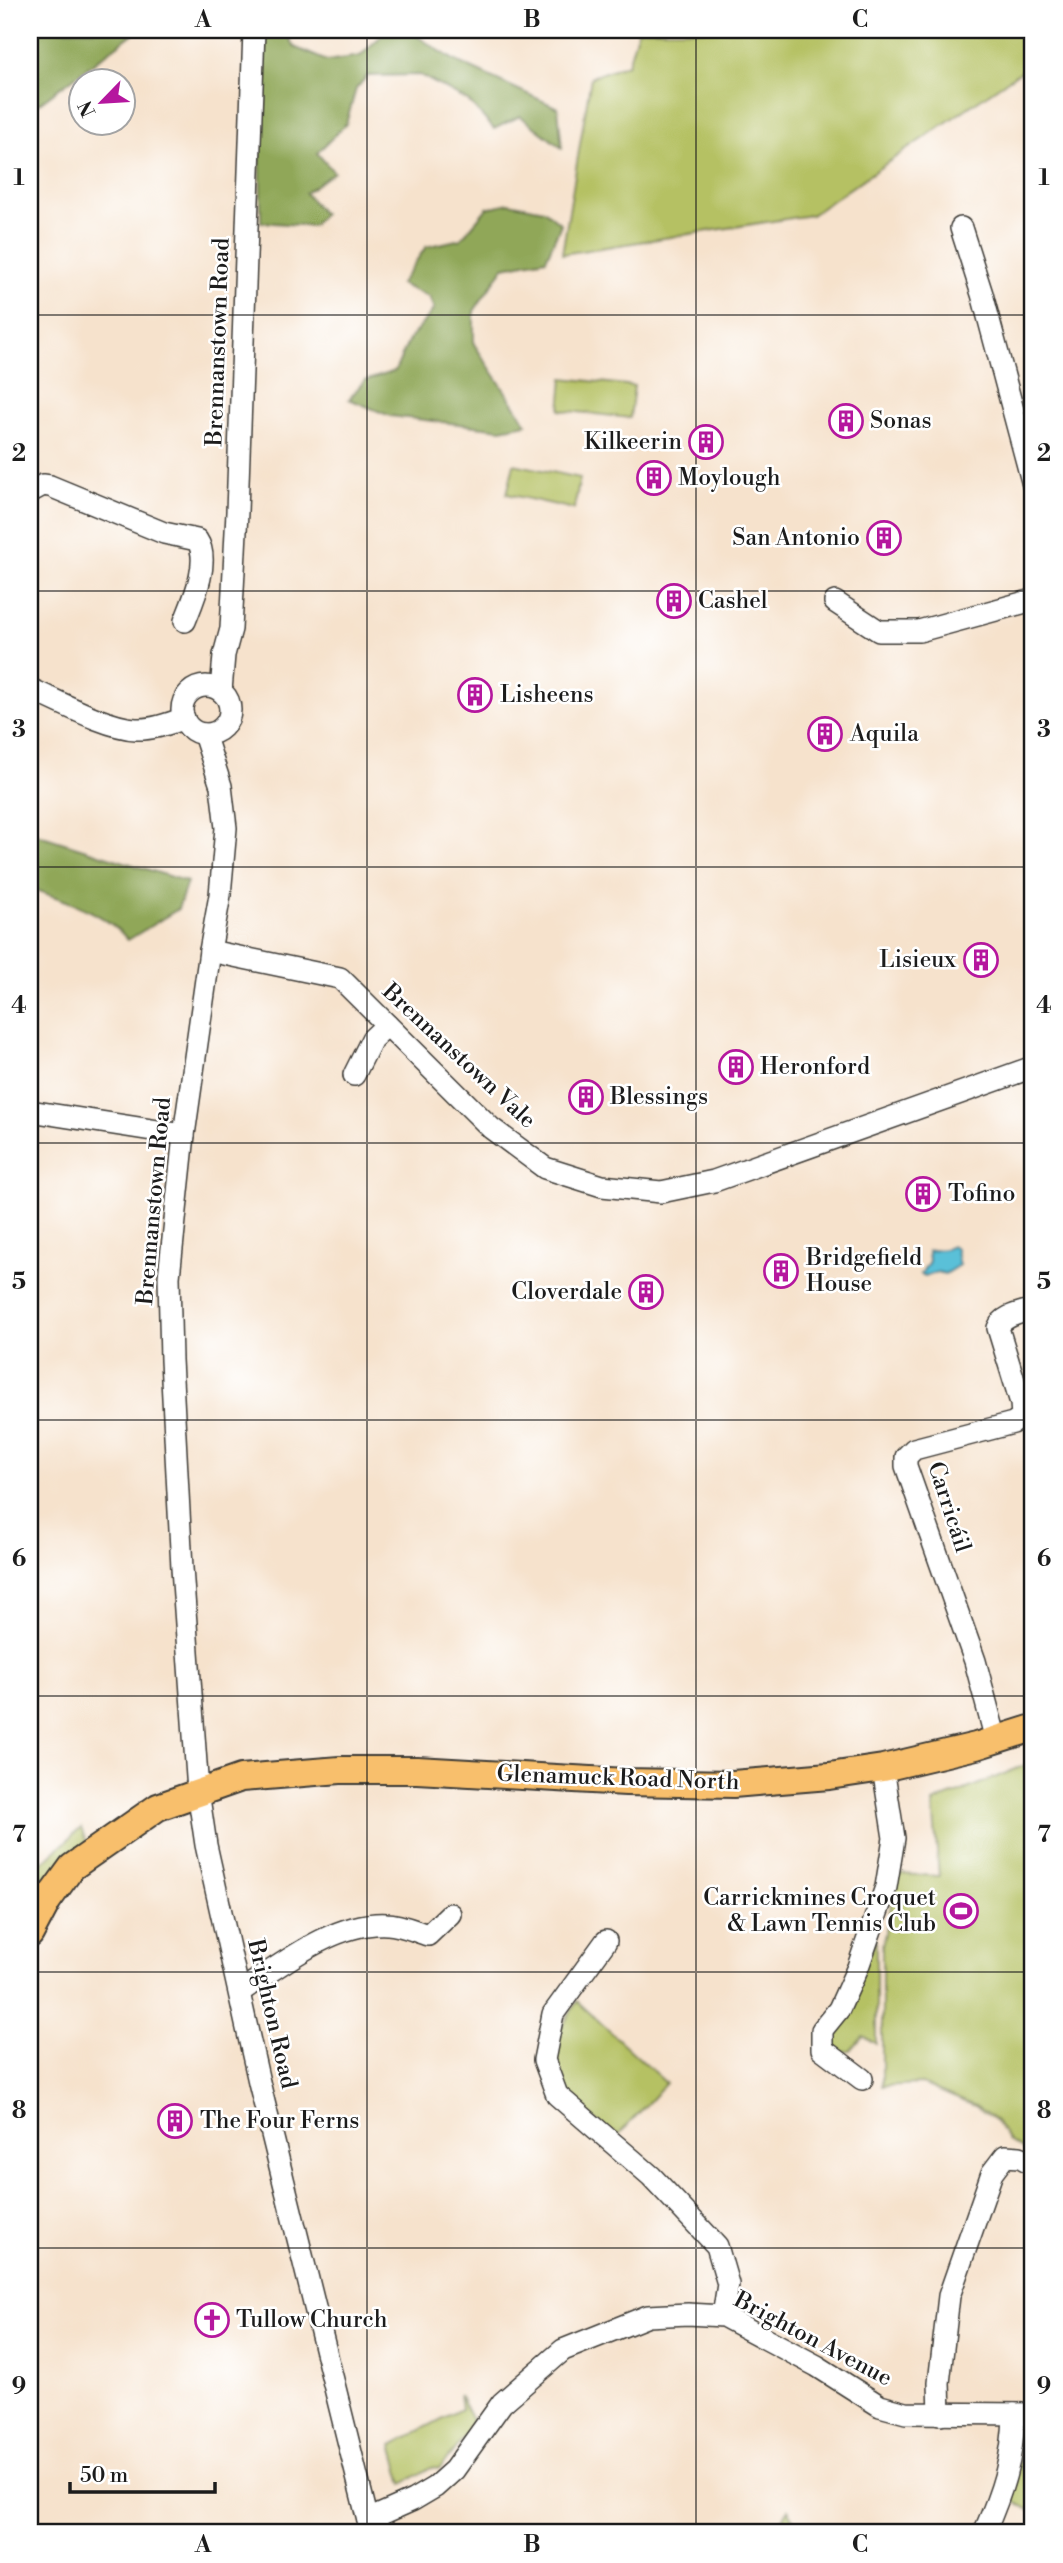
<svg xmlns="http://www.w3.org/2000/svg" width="1063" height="2563" font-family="'Libre Bodoni',serif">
<rect width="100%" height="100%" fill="#fff"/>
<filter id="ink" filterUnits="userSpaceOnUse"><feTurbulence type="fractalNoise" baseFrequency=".0143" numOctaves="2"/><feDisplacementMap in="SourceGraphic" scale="14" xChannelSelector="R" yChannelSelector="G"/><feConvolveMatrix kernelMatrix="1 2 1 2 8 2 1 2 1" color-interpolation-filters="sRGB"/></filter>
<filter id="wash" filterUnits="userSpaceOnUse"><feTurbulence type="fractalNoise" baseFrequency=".00686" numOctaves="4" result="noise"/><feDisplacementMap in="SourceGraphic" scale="28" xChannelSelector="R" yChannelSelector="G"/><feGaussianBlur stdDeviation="1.57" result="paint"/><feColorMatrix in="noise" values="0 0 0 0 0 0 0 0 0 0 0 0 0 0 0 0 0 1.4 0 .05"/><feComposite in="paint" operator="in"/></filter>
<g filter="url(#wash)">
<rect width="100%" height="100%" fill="#f6e2cc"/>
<!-- green -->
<g fill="#b5c163" stroke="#686e40" stroke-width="2">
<path d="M638,30H1033V63L811,215L562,254L591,77L628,64Z"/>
<path d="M563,378L634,386L630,418L560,410Z"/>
<path d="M514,464L580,478L574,509L507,494Z"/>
<path d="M1033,1762V2155L1009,2141L996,2121L975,2106L922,2084L882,2086V1946L898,1874L939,1876L933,1803Z"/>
<path d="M81,1828L88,1846L30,1912V1874Z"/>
<path d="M876,1939V2044L863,2036L850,2051L843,2052L829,2042L827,2034Z"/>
<path d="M577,2001L666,2083L616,2138L569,2097L552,2058L562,2027Z"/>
<path d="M459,2395L472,2420V2427L440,2468L431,2467L403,2484L392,2445L461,2409Z"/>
<path d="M1033,2428V2512L1007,2498L1028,2434Z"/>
<path d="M788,2509L803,2533H776Z"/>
</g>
<!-- forest -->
<g fill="#90a759" stroke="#56623a" stroke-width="2">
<path d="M30,30H138L30,110Z"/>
<path d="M264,30H284L294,47L327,61L360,56L383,34L412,33L454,60L558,108L562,148L520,116L494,129L468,101L420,75L367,76L356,89L346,124L317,153L334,172L305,193L323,214L312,226L261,222L260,118Z"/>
<path d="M509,203L544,210L561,224L546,259L504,267L474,311V344L527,424L501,429L390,416L349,399L364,381L395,371L409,340L434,309L429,297L400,284L426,247L461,239L487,208Z"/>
<path d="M30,832L187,882L178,909L128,940C103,910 65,901 30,888Z"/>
</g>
<!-- water -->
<path fill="#5ac0d8" stroke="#3b6e7a" stroke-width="2" d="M952,1246L955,1247C958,1253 956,1259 959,1265L945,1274L938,1272L925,1276L921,1274L929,1261L928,1251L945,1249Z"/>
</g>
<g filter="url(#ink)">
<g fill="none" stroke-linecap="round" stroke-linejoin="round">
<!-- minor casing -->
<g stroke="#3d3a36" stroke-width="24">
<g id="minor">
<path d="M961,228L982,294L1033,485"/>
<path d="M30,492L43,485L50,486L164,533L197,540C211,561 193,601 185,621"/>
<path d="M835,602L879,631H919L1033,600"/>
<circle cx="206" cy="710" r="24"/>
<path d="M30,689C58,701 107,728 136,729C152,730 169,724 184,718"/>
<path d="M221,691L224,655L231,629L237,512L254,30"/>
<path d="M204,734L221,786L226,828L220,895L210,951L184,1135L169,1277L171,1360L182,1568L198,1791L206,1845L259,2082L371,2533"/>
<path d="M210,951L340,978L491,1128L545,1168L602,1186L661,1192L714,1181L1033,1067"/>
<path d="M354,1075L372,1039L387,1025"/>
<path d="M30,1111L184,1135"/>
<path d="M996,1740L975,1661L906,1466V1457L914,1449L1013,1423L1022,1417L1021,1403L998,1328C1003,1315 1021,1313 1033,1309"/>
<path d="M606,1941L553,2014L544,2060L557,2095L651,2176L717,2246L728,2284L723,2316"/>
<path d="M241,1991C282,1964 336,1921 387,1924C400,1924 415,1931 428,1935L450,1914"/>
<path d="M862,2079L822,2049V2030L839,2009L858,1967L886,1887L894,1838L883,1768"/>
<path d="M940,2414L939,2383L949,2296L992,2173L1005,2156L1020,2157L1033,2164"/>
<path d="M368,2520L413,2500L435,2487L454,2470L502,2403L563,2350L648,2316L688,2314L723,2316L817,2366L880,2406L906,2413L1033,2414"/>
<path d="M984,2533C1002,2492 1013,2460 1014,2414"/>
</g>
</g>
<!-- major casing -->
<g stroke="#3d3a36" stroke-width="30">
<path id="major" d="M30,1934L48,1900L72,1867L158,1807L241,1778L340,1770H417L626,1782L733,1784L829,1776L883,1768L976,1746L1033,1728"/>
</g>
<!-- minor -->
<use href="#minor" stroke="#fff" stroke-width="21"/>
<!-- major -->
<use href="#major" stroke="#f8bf6c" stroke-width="26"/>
</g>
</g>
<!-- grid -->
<path fill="none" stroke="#1c1c1c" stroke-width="2" stroke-opacity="0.55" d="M367,30V2533M696,30V2533M30,315H1033M30,591H1033M30,867H1033M30,1143H1033M30,1420H1033M30,1696H1033M30,1972H1033M30,2248H1033"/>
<!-- icons -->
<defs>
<g id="building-ring" transform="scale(1.75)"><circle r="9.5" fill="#fff" stroke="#b5179e" stroke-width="1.5"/><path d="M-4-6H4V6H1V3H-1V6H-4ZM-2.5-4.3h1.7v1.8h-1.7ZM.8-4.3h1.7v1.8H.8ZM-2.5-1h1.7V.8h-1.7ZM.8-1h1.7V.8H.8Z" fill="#b5179e"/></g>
<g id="stadium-ring" transform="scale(1.75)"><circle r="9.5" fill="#fff" stroke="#b5179e" stroke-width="1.5"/><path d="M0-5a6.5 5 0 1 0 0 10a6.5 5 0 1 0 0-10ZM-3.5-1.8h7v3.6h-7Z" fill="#b5179e"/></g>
<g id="church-ring" transform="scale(1.75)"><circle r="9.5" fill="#fff" stroke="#b5179e" stroke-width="1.5"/><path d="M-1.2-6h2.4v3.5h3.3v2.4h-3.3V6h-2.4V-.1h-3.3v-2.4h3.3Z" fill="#b5179e"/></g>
</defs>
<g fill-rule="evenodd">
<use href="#building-ring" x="846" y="421"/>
<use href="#building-ring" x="706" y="442"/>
<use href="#building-ring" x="654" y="478"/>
<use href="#building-ring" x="884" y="538"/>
<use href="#building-ring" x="674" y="601"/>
<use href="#building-ring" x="475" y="695"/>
<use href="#building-ring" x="825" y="734"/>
<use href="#building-ring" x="981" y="960"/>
<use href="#building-ring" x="736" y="1067"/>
<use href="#building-ring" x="586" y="1097"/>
<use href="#building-ring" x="923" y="1194"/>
<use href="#building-ring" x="781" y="1271"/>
<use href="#building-ring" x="646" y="1292"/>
<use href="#stadium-ring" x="961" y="1911"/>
<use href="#building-ring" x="175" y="2121"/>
<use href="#church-ring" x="212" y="2320"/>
</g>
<g text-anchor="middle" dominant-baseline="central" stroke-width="5" stroke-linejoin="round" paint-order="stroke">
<!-- street labels -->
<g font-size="23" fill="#1c1c1c" stroke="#fff">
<text transform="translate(218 342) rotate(-88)">Brennanstown Road</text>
<text transform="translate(459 1056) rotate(43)">Brennanstown Vale</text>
<text transform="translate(154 1201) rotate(-85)">Brennanstown Road</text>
<text transform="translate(949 1507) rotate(72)">Carricáil</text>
<text transform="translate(618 1778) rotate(2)">Glenamuck Road North</text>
<text transform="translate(272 2014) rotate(77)">Brighton Road</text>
<text transform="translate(813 2339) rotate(28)">Brighton Avenue</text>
</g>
<!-- poi labels -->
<g font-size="23" fill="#1c1c1c" stroke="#fff" text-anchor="start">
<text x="870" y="421">Sonas</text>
<text x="682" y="442" text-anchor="end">Kilkeerin</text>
<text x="678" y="478">Moylough</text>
<text x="860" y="538" text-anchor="end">San Antonio</text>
<text x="698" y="601">Cashel</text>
<text x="500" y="695">Lisheens</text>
<text x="850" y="734">Aquila</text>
<text x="956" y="960" text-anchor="end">Lisieux</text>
<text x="760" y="1067">Heronford</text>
<text x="610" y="1097">Blessings</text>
<text x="948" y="1194">Tofino</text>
<text x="806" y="1258">Bridgefield<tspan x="806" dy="26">House</tspan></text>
<text x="622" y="1292" text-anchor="end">Cloverdale</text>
<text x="936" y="1898" text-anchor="end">Carrickmines Croquet<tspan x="936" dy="26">&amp; Lawn Tennis Club</tspan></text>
<text x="200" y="2121">The Four Ferns</text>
<text x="236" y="2320">Tullow Church</text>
</g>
</g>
<!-- margin -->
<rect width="1063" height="2563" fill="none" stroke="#fff" stroke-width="77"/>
<!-- north arrow -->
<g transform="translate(102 102) rotate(245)"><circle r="33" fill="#ffffff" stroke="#a4a4a4" stroke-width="2"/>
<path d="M0-5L12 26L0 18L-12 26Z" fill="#b5179e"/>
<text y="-10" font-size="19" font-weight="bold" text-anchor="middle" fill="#1c1c1c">N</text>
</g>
<!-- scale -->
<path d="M70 2482v10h145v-10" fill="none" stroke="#1c1c1c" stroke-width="3.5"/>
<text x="80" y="2482" font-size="21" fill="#1c1c1c" stroke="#ffffff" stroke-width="5" paint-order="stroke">50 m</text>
<rect x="38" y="38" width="986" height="2486" fill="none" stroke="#1c1c1c" stroke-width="2.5"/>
<g font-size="23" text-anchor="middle" font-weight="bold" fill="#1c1c1c">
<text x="203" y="27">A</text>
<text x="532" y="27">B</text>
<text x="860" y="27">C</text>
<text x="19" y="185">1</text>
<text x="1044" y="185">1</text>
<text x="19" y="461">2</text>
<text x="1044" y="461">2</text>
<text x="19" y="737">3</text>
<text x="1044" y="737">3</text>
<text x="19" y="1013">4</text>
<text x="1044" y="1013">4</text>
<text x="19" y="1289">5</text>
<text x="1044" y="1289">5</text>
<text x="19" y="1566">6</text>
<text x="1044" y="1566">6</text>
<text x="19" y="1842">7</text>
<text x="1044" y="1842">7</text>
<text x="19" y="2118">8</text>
<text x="1044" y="2118">8</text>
<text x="19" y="2394">9</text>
<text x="1044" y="2394">9</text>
<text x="203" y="2552">A</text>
<text x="532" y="2552">B</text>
<text x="860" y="2552">C</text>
</g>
</svg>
